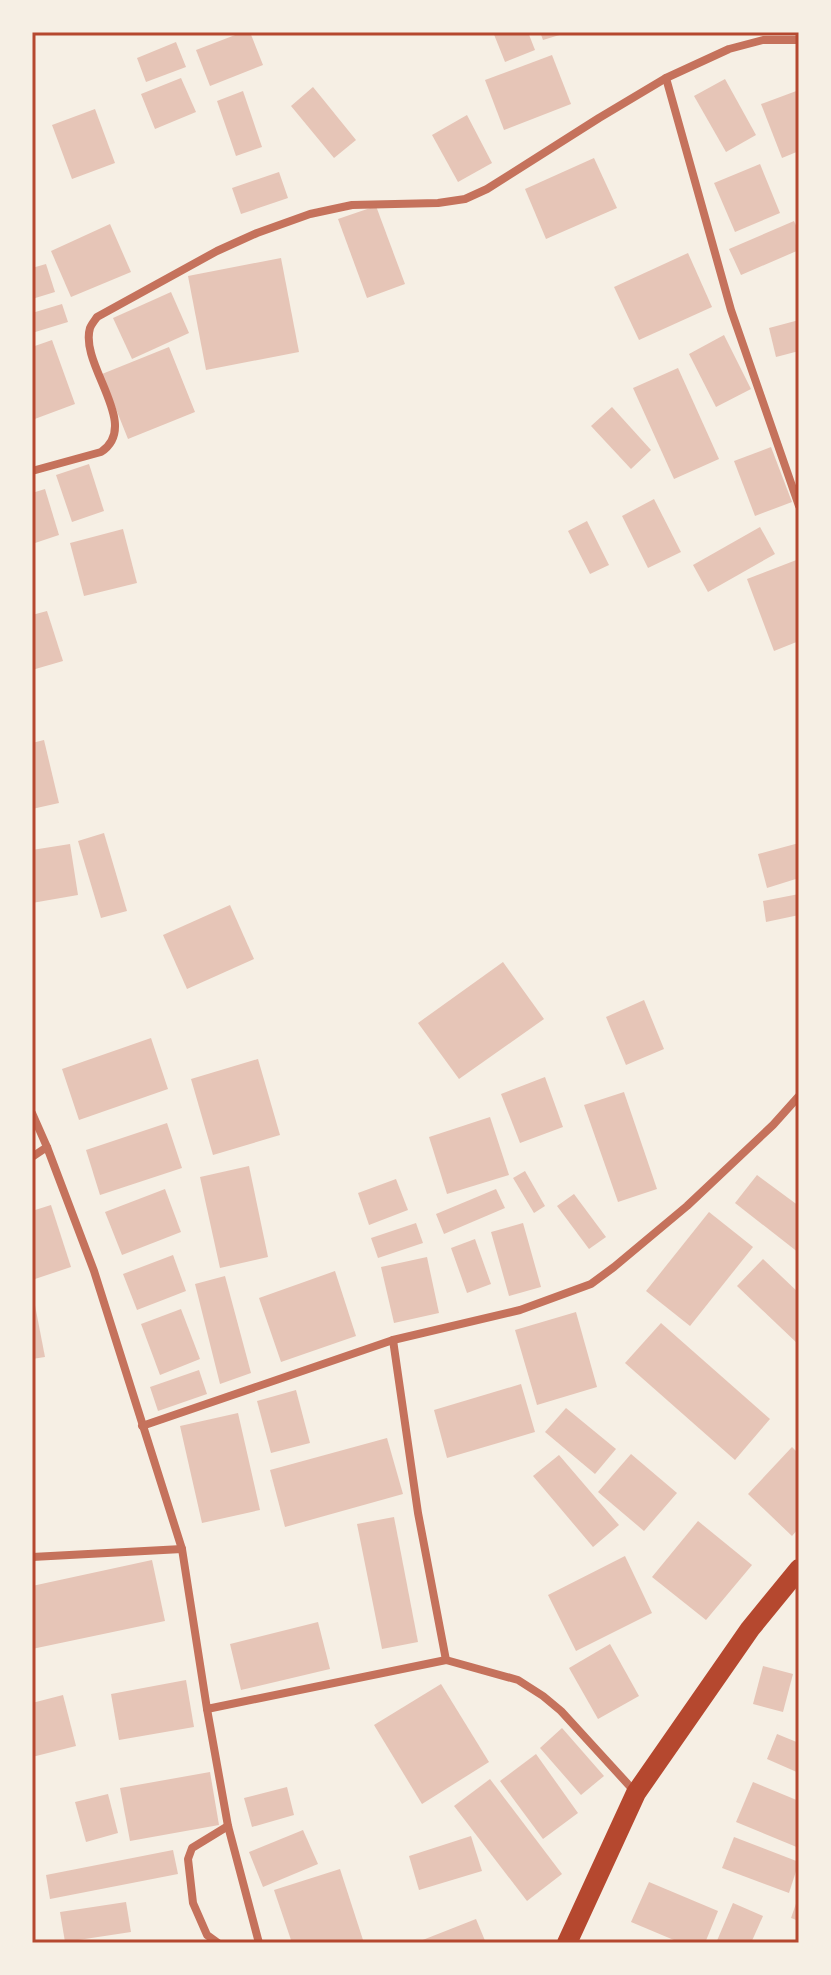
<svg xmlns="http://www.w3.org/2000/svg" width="831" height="1975" font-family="Signika,sans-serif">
<rect width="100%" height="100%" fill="#f6efe4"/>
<!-- building -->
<g fill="#e6c5b7">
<path d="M243,32H250L263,65L210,86L196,50Z"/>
<path d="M493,32H528L535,50L505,62Z"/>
<path d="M540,32H566V33L543,40Z"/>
<path d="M176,42L186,67L146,82L137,58Z"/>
<path d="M552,55L571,104L504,130L485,80Z"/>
<path d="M181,78L196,112L155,129L141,94Z"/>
<path d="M725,79L756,135L726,152L694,96Z"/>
<path d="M313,87L356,140L334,158L291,106Z"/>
<path d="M799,90V151L782,158L761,104Z"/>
<path d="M243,91L262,147L236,156L217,101Z"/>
<path d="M95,109L115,163L72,179L52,125Z"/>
<path d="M467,115L492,163L458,182L432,135Z"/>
<path d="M594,158L617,208L546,239L525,189Z"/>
<path d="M760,164L780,213L735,232L714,183Z"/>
<path d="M279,172L288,198L241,214L232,188Z"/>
<path d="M376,206L405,284L367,298L338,219Z"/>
<path d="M794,221L799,232V250L741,275L729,249Z"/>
<path d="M110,224L131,272L71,297L51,251Z"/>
<path d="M688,253L712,307L639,340L614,287Z"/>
<path d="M281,258L299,352L206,370L188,276Z"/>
<path d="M46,264L55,292L32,299V268Z"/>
<path d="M171,292L189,333L132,359L113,318Z"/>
<path d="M62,304L68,322L32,333V313Z"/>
<path d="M799,320V351L776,357L769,328Z"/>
<path d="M724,335L751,389L716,407L689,354Z"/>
<path d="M52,340L75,404L32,420V347Z"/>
<path d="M169,347L195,412L128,439L102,374Z"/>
<path d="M678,368L719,459L674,479L633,388Z"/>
<path d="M612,407L651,450L631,469L591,426Z"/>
<path d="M771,447L792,502L755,516L734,461Z"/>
<path d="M89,464L104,511L72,522L56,475Z"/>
<path d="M45,489L59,535L32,544V493Z"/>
<path d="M654,499L681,552L648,568L622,516Z"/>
<path d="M587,521L609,565L590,574L568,531Z"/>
<path d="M760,527L775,554L708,592L693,565Z"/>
<path d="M123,529L137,583L84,596L70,543Z"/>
<path d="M799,559V641L774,651L747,579Z"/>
<path d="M47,611L63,661L32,670V615Z"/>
<path d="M44,740L59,803L32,809V743Z"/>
<path d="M104,833L127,911L101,918L78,841Z"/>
<path d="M799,843V878L767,888L758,854Z"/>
<path d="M70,844L78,895L32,903V850Z"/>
<path d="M799,894V915L766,922L763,901Z"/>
<path d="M230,905L254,959L187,989L163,935Z"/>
<path d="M503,962L544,1019L459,1079L418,1023Z"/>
<path d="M644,1000L664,1049L626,1065L606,1017Z"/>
<path d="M151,1038L168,1089L79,1120L62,1069Z"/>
<path d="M258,1059L280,1135L213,1155L191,1079Z"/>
<path d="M545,1077L563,1127L520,1143L501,1094Z"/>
<path d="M624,1092L657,1189L618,1202L584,1105Z"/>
<path d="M490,1117L509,1175L447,1194L429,1137Z"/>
<path d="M167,1123L182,1168L100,1195L86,1150Z"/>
<path d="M249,1166L268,1257L220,1268L200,1177Z"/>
<path d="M525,1171L545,1206L534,1213L513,1178Z"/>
<path d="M757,1175L799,1206V1253L735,1203Z"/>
<path d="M396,1179L408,1210L369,1225L358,1193Z"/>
<path d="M165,1189L181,1232L122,1255L105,1212Z"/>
<path d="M496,1189L505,1208L444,1234L436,1214Z"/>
<path d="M574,1194L606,1237L589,1249L557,1206Z"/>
<path d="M51,1205L71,1267L32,1280V1211Z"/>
<path d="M709,1212L753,1247L690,1326L646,1291Z"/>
<path d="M416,1223L423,1243L378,1258L371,1238Z"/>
<path d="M523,1223L541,1287L509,1296L491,1232Z"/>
<path d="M475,1239L491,1284L467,1293L451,1248Z"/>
<path d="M173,1255L186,1291L137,1310L123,1274Z"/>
<path d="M427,1257L439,1313L394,1323L381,1267Z"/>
<path d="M763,1259L799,1293V1345L737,1286Z"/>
<path d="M335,1271L356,1336L281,1362L259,1298Z"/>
<path d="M225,1276L251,1373L220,1384L195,1284Z"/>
<path d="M32,1295H33L45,1357L32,1359Z"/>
<path d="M181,1309L200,1359L160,1375L141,1324Z"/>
<path d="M576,1312L597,1387L537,1405L515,1330Z"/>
<path d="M661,1323L770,1419L735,1460L625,1363Z"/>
<path d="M199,1370L207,1394L158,1411L150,1387Z"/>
<path d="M521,1384L535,1432L447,1458L434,1410Z"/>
<path d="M296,1390L310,1443L271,1453L257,1401Z"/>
<path d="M566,1408L616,1449L595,1474L545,1432Z"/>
<path d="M238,1413L260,1510L202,1523L180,1426Z"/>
<path d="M387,1438L403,1494L285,1527L270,1470Z"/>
<path d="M792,1447L799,1454V1528L792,1536L748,1494Z"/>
<path d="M631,1454L677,1493L644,1531L598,1492Z"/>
<path d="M559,1455L619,1525L593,1547L533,1476Z"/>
<path d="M394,1517L418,1642L382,1649L357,1524Z"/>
<path d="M698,1521L752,1565L706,1620L652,1577Z"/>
<path d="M625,1556L652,1613L576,1651L548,1595Z"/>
<path d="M152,1560L165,1621L32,1649V1586Z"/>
<path d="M318,1622L330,1669L241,1690L230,1644Z"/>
<path d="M610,1644L639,1696L598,1719L569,1668Z"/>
<path d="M763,1666L793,1674L783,1712L753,1704Z"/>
<path d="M186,1680L194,1727L119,1740L111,1694Z"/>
<path d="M441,1684L489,1762L422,1804L374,1725Z"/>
<path d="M63,1695L76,1746L32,1757V1703Z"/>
<path d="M562,1728L604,1776L581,1795L540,1748Z"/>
<path d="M777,1734L799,1743V1773L767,1759Z"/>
<path d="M536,1754L578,1813L543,1839L500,1781Z"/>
<path d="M210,1772L219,1825L130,1841L120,1788Z"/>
<path d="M490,1779L562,1874L527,1901L454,1806Z"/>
<path d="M753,1782L799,1801V1848L736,1822Z"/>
<path d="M287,1787L294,1815L252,1827L244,1798Z"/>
<path d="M108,1794L118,1833L86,1842L75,1802Z"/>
<path d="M303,1830L318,1864L263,1887L249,1852Z"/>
<path d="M471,1836L482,1871L419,1890L409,1856Z"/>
<path d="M734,1837L799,1862L789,1893L722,1868Z"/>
<path d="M173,1850L178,1874L50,1899L46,1875Z"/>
<path d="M340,1869L364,1943H292L274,1890Z"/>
<path d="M649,1882L718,1911L705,1943H681L631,1922Z"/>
<path d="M799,1895V1921L791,1918Z"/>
<path d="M126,1902L131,1932L65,1942L60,1912Z"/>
<path d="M733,1903L763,1916L751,1943H716Z"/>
<path d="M476,1919L486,1943H415Z"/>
</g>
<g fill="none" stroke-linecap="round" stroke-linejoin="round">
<!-- minor -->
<g stroke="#c5725c" stroke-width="8">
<path d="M666,78L731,310L799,506"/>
<path d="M32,471L101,452C142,425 79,365 90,328C91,325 95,320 97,317L217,251L257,233L310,214L352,205L438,203L465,199L487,189L599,118L666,78L729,49L763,40H799"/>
<path d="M32,1113L47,1147L94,1271L182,1549L207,1709L446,1660L518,1680L543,1696L561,1711L636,1793"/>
<path d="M32,1157L47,1147"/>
<path d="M393,1340L418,1513L446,1660"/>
<path d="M142,1426L393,1340L520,1310L591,1284L614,1267L687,1206L773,1125L799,1096"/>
<path d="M32,1557L182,1549"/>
<path d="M207,1709L228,1826L259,1943"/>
<path d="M218,1943L207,1935L193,1903L188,1859L192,1848L228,1826"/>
</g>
<!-- primary -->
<path stroke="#b5482f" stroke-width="20" d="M567,1943L636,1793L750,1629L799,1569"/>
</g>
<!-- border -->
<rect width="831" height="1975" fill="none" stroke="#f6efe4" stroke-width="68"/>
<rect x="34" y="34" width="763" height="1907" fill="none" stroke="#b5482f" stroke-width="3"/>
</svg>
